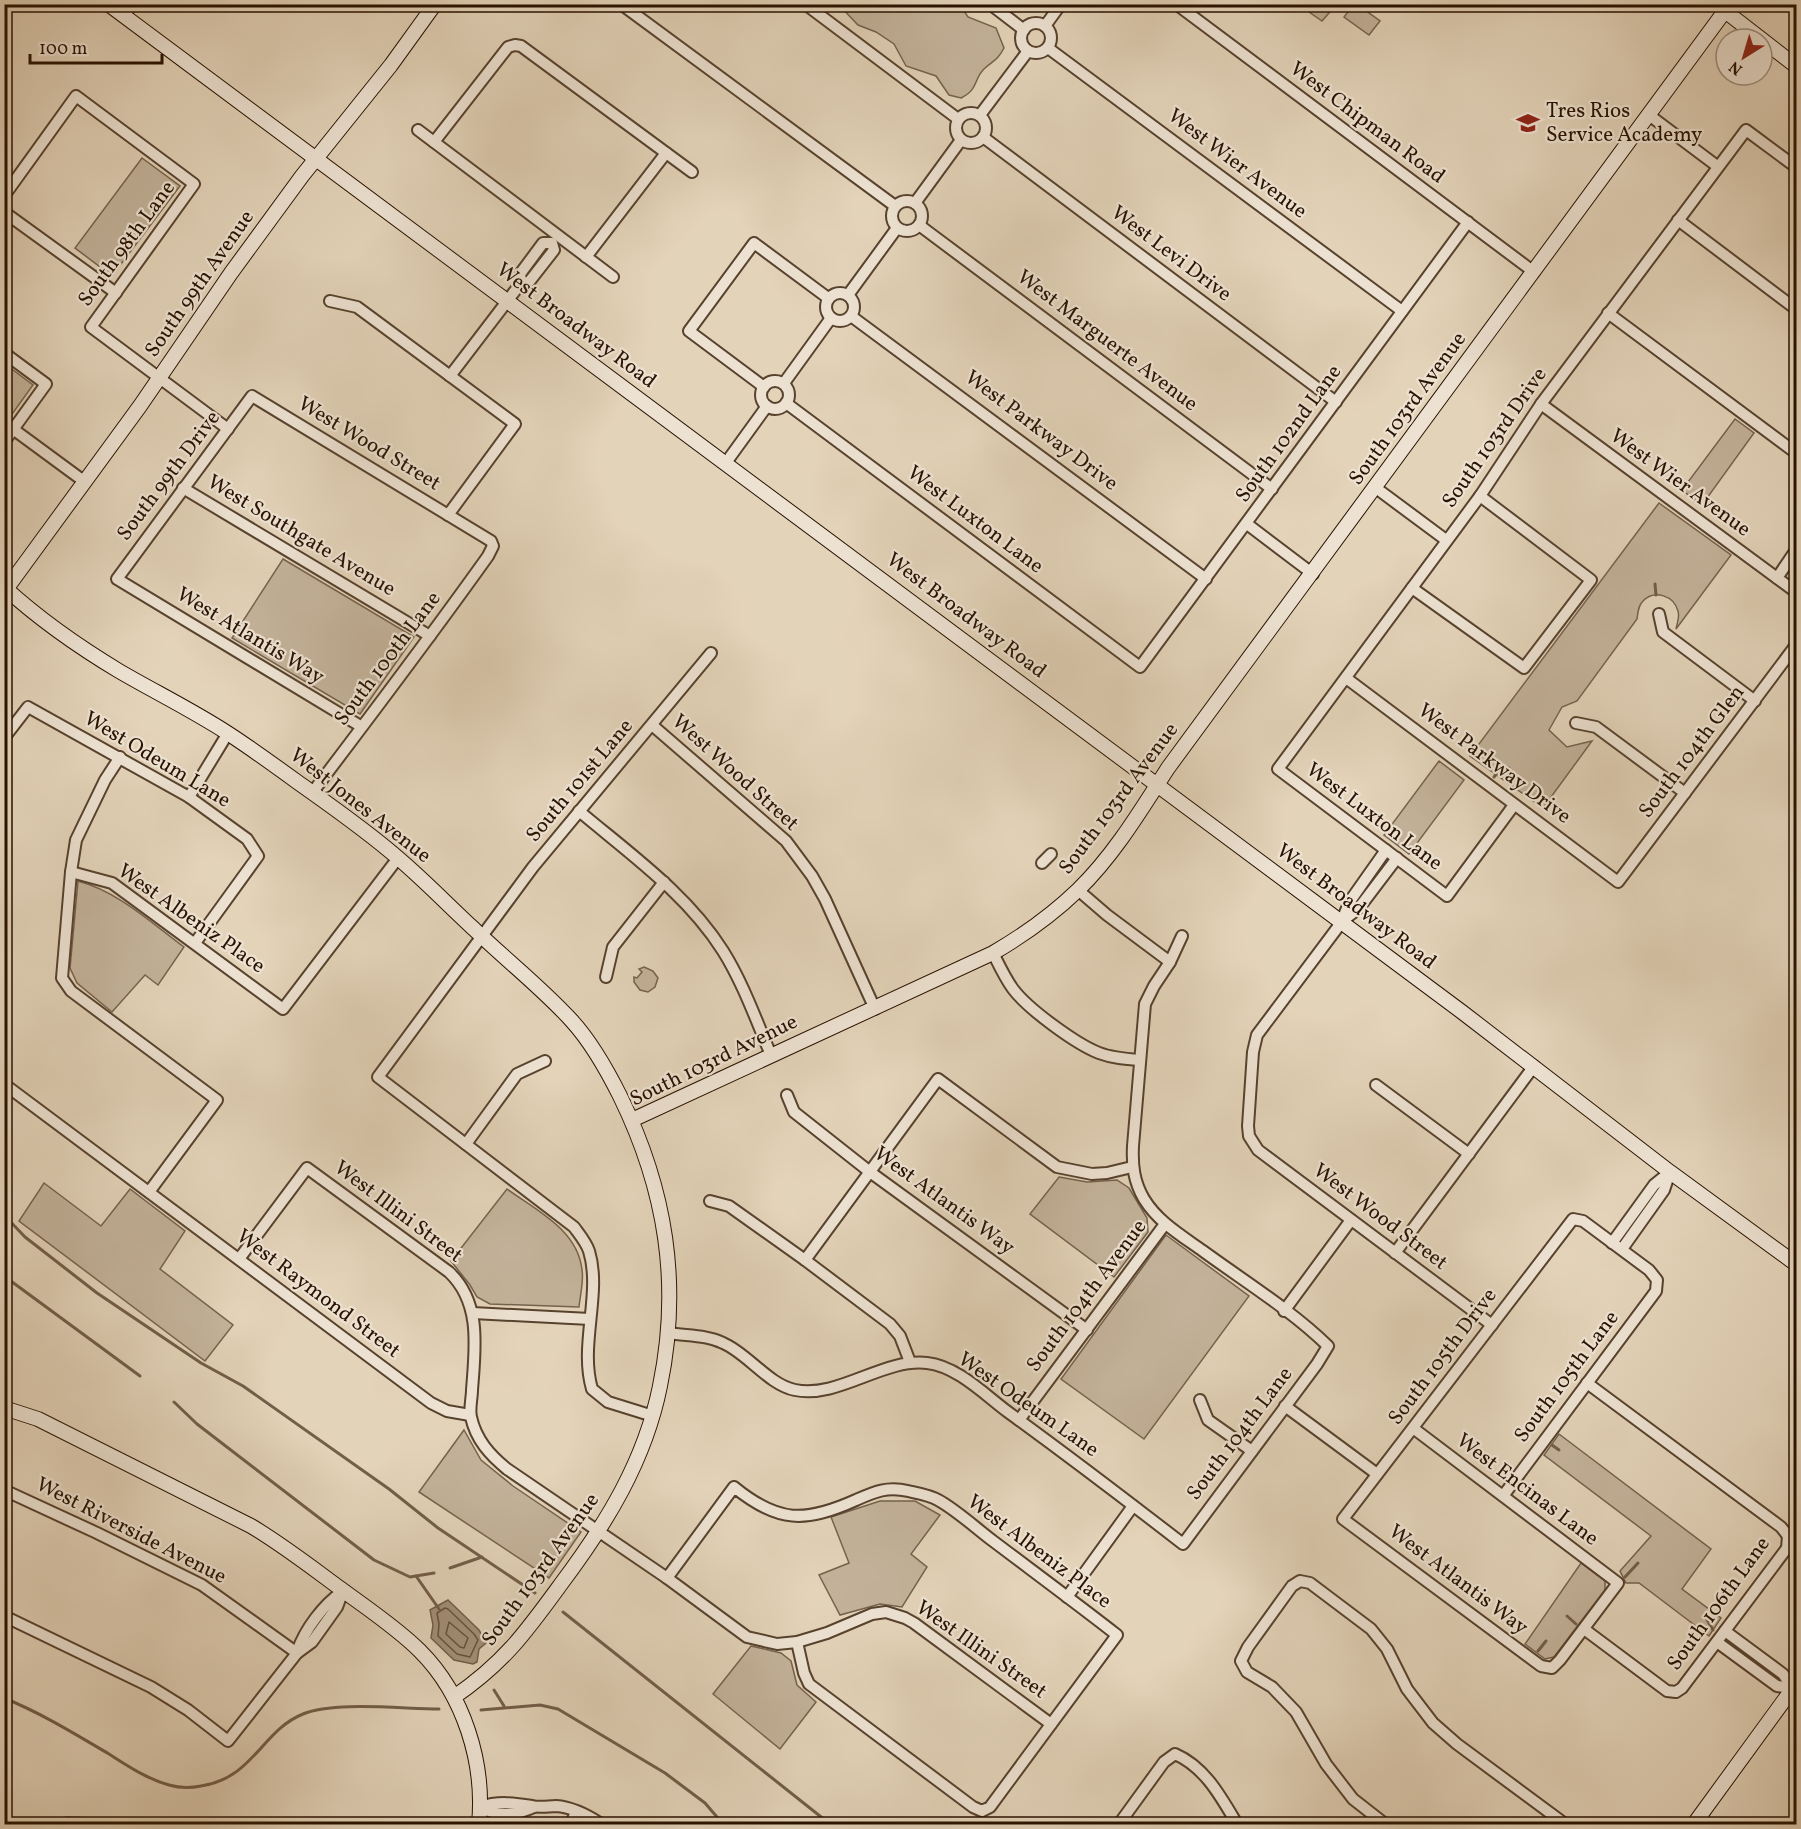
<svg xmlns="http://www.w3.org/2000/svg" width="1801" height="1829" font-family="Vollkorn,serif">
<rect width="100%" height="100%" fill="#e3d3b9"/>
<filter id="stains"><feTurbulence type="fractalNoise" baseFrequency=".00333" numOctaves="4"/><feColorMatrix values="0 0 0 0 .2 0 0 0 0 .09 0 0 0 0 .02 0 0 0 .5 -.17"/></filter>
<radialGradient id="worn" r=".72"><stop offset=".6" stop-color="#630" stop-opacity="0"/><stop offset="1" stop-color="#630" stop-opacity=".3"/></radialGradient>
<!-- green -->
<g fill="#c3b29a" stroke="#76624d" stroke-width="1.5">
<path d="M839,5H960L968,17L996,28L1004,48C997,61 994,60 984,69C973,80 979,89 961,98L949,95L936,76L906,66L894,44L876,32L858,25Z"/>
<path d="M1299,5H1336L1322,21Z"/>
<path d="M1353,5H1358L1380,21L1369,35L1344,17Z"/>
<path d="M142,158L180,186L112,276L75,248Z"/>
<path d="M5,364L33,385L5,424Z"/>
<path d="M1735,419L1754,433L1702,505L1682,490Z"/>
<path d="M1659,503L1731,555L1676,629C1677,623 1680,617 1678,611C1674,596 1655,589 1643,601C1638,606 1638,612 1637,619L1577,701L1562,707L1549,730L1567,747L1592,741L1543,808L1470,756Z"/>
<path d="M283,559L414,637L360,714L232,638Z"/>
<path d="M1439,761L1464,780L1409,854L1384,835Z"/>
<path d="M78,881C119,892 150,922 184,947L158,985L145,975L112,1012L77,983L70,968Z"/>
<path d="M644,967L653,971L658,978L655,987L648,992L640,990L634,982V977L637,978L642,972L639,969Z"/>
<path d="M1059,1177L1087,1182L1117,1180L1129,1188L1147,1218L1148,1232L1114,1277L1030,1214Z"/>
<path d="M44,1183L101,1226L130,1189L185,1231L160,1269L233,1325L205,1361L19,1221Z"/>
<path d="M507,1189C536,1210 578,1230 582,1270C584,1281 580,1296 579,1307L490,1304L477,1297L470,1285L451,1261Z"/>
<path d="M1166,1235L1249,1296L1144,1439L1061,1379Z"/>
<path d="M464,1430L481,1460L513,1486L581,1532L549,1578L419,1492Z"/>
<path d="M1559,1434L1711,1549L1682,1589L1721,1618L1709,1636L1639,1583H1626L1620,1571L1651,1536L1544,1455Z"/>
<path d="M880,1501H915L940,1515L911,1554L927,1567L902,1607L880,1604L840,1615L819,1575L849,1563L831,1517Z"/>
<path d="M1581,1563L1605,1581V1590L1554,1657L1545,1659L1525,1644Z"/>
<path d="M751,1646L781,1653L791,1661L797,1685L816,1702L780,1749L713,1694Z"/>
<path d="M66,1817L96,1818V1824H66Z"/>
</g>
<!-- water -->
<path fill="#a3917a" stroke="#725e49" stroke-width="1.5" d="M448,1600L479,1630L486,1643L479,1649L477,1662L473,1664L454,1660L431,1638L433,1625L430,1610Z"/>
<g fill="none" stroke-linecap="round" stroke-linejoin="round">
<!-- shore -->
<g stroke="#66523d" stroke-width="1.5">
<path d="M445,1608L448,1609L474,1634L478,1640L470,1657L457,1654L438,1636L439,1624L437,1613Z"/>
<path d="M449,1622L468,1638L464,1648L460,1647L446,1634Z"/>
</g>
<!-- stream -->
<g stroke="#725e49" stroke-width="3">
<path d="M1655,584L1656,595"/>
<path d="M1494,777L1497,773L1509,768"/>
<path d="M4,1215L25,1237L97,1293L201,1363L243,1386L389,1489L438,1528L535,1593"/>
<path d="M4,1276L140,1376"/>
<path d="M174,1402L197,1424L374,1560L410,1577L434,1573"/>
<path d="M1552,1445L1559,1450"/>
<path d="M450,1568L482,1557"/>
<path d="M416,1576L439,1609"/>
<path d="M1625,1577L1638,1563"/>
<path d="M563,1612L830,1824"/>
<path d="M1567,1616L1576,1624"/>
<path d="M1705,1616L1713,1630"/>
<path d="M1538,1651L1546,1641"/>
<path d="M494,1690L504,1706"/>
<path d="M4,1698C41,1713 75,1734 109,1754C128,1766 147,1779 169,1785C179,1788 191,1788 201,1786C254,1778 261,1731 303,1714C334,1701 403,1709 439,1709"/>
<path d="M481,1710L540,1705L558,1709L665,1773L705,1803L723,1824"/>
</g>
<!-- street casing -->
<g stroke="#57422e" stroke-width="14">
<g id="street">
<path d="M621,4L895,206"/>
<path d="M805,4L958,119"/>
<path d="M990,4L1024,30"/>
<path d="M1176,4L1534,272"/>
<path d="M123,16L132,4"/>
<circle cx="1036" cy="38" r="15"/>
<path d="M1045,26L1061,4"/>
<path d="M1048,48L1402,311"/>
<circle cx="971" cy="128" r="15"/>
<path d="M980,115L1028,51"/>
<path d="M1649,115L1717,166"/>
<path d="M418,130L613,277"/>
<path d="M983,137L1336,402"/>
<path d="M434,142L508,47L515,45L521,46L692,172"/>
<path d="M4,196L76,96L194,184L91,327L228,429"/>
<circle cx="907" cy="216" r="15"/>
<path d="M915,203L961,140"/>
<path d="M4,212L116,293"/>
<path d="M1678,220L1796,309"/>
<path d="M919,225L1272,489"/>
<path d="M586,257L666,153"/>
<circle cx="840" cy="307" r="14"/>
<path d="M848,295L897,228"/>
<path d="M330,301L357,307L515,424L448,515"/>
<path d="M1608,313L1796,453"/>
<path d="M851,316L1206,579"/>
<path d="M4,353L46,384L4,442"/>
<path d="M450,376L521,283L529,282L554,250L552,243H543L520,274L521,283"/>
<circle cx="775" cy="395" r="14"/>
<path d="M784,383L831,318"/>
<path d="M764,387L689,331L754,243L828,298"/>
<path d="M786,403L1140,667L1468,222"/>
<path d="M1541,404L1796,592"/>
<path d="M13,429L85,482"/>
<path d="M725,464L767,406"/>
<path d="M183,488L430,636"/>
<path d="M1376,488L1446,540"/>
<path d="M1247,524L1313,574"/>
<path d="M1777,578L1796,550"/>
<path d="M1412,588L1524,668L1591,580L1480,496"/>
<path d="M1659,614L1663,632L1755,701"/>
<path d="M1346,678L1618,882L1796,645"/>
<path d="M1576,723L1596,727L1685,793"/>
<path d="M652,725L786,841L812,876L825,899L875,1009"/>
<path d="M4,738L28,707L189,797L247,839L258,856L195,943"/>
<path d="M120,757L105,780L76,840L71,872L62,978L71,991L217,1100L149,1192"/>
<path d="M312,793C372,714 431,636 488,556L493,546L491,541L252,396L117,579L362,727"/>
<path d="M189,797L228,733"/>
<path d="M1514,805L1447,896L1278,769L1480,496L1541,404L1746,130L1796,167"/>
<path d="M579,811C630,854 687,894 723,951C743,983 756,1020 771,1055"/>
<path d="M1386,850L1350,901L1341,923L1257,1035L1253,1052L1248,1126L1249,1136L1258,1150L1492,1325"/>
<path d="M1042,863L1051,854"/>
<path d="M71,872L112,883L283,1009L398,858"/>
<path d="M1078,890L1107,915L1170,962"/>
<path d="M1341,922L1359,908L1397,858"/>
<path d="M993,953C999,965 1005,978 1013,989C1028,1009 1076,1044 1099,1053C1112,1058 1126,1059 1140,1060"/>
<path d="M606,977L613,947L664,882"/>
<path d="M4,1084L431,1403L447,1411L470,1415"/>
<path d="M1376,1085L1469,1154"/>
<path d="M787,1095L794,1112L870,1172L1087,1330"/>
<path d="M466,1144L517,1074L545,1061"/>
<path d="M710,1201L729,1206L805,1260L890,1324L900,1336L910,1362"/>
<path d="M1612,1243L1654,1185L1670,1172"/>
<path d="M1622,1249L1664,1190L1670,1172"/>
<path d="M1395,1253L1534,1066"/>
<path d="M239,1259L307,1168L449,1272C482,1303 475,1349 472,1390C472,1398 469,1409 471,1417C476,1440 490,1455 507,1469L667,1578L747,1637L777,1644L797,1642L827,1633L872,1614L886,1612L905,1618L914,1623L1051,1724"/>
<path d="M805,1260L938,1079L1057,1167L1092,1174L1107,1173L1132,1167"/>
<path d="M1284,1311L1351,1220"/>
<path d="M473,1313L590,1319"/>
<path d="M669,1333C687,1336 707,1335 723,1343C747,1353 769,1385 795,1390C838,1399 883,1358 927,1363C957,1366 985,1395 1008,1412C1067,1455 1125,1499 1183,1544L1317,1364L1328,1346C1291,1310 1244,1281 1203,1251C1182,1236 1158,1222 1144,1199C1134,1182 1132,1166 1133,1146L1145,1004L1154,986L1170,962L1182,936"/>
<path d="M1200,1400L1208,1420L1252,1451"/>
<path d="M1285,1406L1377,1474"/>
<path d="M653,1416L608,1402L592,1389C579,1345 602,1293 589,1251C586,1242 579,1234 574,1227L378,1077L533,867L711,653"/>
<path d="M1019,1420L1165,1224"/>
<path d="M1413,1428L1618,1583L1560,1660L1552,1668L1541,1666L1343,1519L1573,1219L1583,1221L1649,1270L1657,1280L1656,1291L1503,1496"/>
<path d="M4,1490L97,1533L202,1585L297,1653"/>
<path d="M667,1578L734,1487C778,1523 805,1523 856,1500C874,1492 887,1486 908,1491C917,1493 930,1495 938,1500C955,1509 977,1529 993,1541C1034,1572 1076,1603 1117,1635L990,1807L982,1811L973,1807L809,1684L804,1673L797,1642"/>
<path d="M1067,1597L1133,1506"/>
<path d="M4,1616L151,1687L188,1710L228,1741L297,1653L312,1642L337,1607L343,1591"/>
<path d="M1584,1629L1667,1691L1676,1692L1682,1688L1787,1548L1788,1536L1781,1527L1587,1383"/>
<path d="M1725,1631L1783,1674L1793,1688"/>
<path d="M1717,1642L1777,1686L1793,1688"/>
<path d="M297,1652C305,1629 323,1605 343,1591"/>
<path d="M480,1807C498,1801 514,1803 532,1806C540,1808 549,1806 556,1806C571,1807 589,1816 601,1824"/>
<path d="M480,1807C497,1817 517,1815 534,1807"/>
<path d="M571,1824L576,1812"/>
<path d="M1119,1824L1164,1762L1175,1754C1205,1767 1221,1797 1237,1824"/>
<path d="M1385,1824L1353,1799L1326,1764L1296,1712L1272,1687L1247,1672L1241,1661L1248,1647L1292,1586L1300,1581L1310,1583L1371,1629L1387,1649L1407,1689L1433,1723L1457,1744L1565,1824"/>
</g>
</g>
<!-- secondary casing -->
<g stroke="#281200" stroke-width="16">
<g id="secondary">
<path d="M108,4L1462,1012L1670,1172L1796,1264"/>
<path d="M1716,4L1796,66"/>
<path d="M4,587C39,619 79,647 119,671C155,692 194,711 229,734C252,749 274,765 296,781C331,806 366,830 398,858C424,880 448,905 474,929C506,960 542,988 572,1021C592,1043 607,1070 620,1096C666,1190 681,1284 660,1386C645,1461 606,1524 561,1584C526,1632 504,1663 454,1697"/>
<path d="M4,592L140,406L231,273L302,176L391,65L435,4"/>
<path d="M632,1120L993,953C1024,935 1052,915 1078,890C1114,855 1141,810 1168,768L1730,4"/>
<path d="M4,1408L38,1419L251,1526C283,1545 311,1567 341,1589C368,1609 397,1628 420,1651C464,1695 485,1763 479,1824"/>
<path d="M1694,1824L1796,1684"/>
</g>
</g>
<!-- street -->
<use href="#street" stroke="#ede2d2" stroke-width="10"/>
<!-- secondary -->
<use href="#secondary" stroke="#ede2d2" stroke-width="14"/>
</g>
<!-- icons -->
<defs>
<g id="school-bare" transform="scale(1.8)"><path d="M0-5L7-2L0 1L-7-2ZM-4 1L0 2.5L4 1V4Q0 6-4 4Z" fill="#8f2418" stroke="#ede2d2" stroke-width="2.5" paint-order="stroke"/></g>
</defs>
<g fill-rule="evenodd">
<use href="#school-bare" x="1528" y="123"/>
</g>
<g text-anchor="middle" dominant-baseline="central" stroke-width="4.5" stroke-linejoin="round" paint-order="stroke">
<!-- poi labels -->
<g font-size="21" fill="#281200" stroke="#ede2d2" text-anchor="start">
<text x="1546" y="111">Tres Rios<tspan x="1546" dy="24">Service Academy</tspan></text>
</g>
<!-- street labels -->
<g font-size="21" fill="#281200" stroke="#ede2d2">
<text transform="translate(1367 123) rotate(37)">West Chipman Road</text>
<text transform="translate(1237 164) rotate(37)">West Wier Avenue</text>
<text transform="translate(127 244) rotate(-54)">South 98th Lane</text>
<text transform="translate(1171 254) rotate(37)">West Levi Drive</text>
<text transform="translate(200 284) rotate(-55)">South 99th Avenue</text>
<text transform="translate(576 326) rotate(37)">West Broadway Road</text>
<text transform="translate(1107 341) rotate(37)">West Marguerte Avenue</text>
<text transform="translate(1408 409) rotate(-54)">South 103rd Avenue</text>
<text transform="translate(1041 431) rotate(37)">West Parkway Drive</text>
<text transform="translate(1289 434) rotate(-54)">South 102nd Lane</text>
<text transform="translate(1495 438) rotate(-55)">South 103rd Drive</text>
<text transform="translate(369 444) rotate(31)">West Wood Street</text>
<text transform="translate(169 476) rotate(-53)">South 99th Drive</text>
<text transform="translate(1680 483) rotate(36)">West Wier Avenue</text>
<text transform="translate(975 520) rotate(37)">West Luxton Lane</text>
<text transform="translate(301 536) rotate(31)">West Southgate Avenue</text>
<text transform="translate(966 616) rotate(37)">West Broadway Road</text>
<text transform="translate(250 636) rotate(31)">West Atlantis Way</text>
<text transform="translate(388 659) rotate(-53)">South 100th Lane</text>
<text transform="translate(1692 752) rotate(-53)">South 104th Glen</text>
<text transform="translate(157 760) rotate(31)">West Odeum Lane</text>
<text transform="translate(1494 764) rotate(37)">West Parkway Drive</text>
<text transform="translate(735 773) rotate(42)">West Wood Street</text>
<text transform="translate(580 781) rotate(-50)">South 101st Lane</text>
<text transform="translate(1119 799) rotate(-53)">South 103rd Avenue</text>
<text transform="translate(360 806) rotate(38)">West Jones Avenue</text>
<text transform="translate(1374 817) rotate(37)">West Luxton Lane</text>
<text transform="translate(1356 907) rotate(37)">West Broadway Road</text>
<text transform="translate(191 919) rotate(35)">West Albeniz Place</text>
<text transform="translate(714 1061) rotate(-26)">South 103rd Avenue</text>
<text transform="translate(944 1201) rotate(36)">West Atlantis Way</text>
<text transform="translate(398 1212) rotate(37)">West Illini Street</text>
<text transform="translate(1380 1217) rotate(37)">West Wood Street</text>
<text transform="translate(318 1294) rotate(37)">West Raymond Street</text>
<text transform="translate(1087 1296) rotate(-53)">South 104th Avenue</text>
<text transform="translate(1443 1357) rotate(-53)">South 105th Drive</text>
<text transform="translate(1567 1377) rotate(-53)">South 105th Lane</text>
<text transform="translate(1028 1405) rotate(35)">West Odeum Lane</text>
<text transform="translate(1240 1434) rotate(-53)">South 104th Lane</text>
<text transform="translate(1527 1490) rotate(37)">West Encinas Lane</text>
<text transform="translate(131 1531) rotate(27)">West Riverside Avenue</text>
<text transform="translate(1039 1552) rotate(37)">West Albeniz Place</text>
<text transform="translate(541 1570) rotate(-54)">South 103rd Avenue</text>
<text transform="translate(1458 1580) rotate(37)">West Atlantis Way</text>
<text transform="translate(1719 1604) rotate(-54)">South 106th Lane</text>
<text transform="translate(981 1650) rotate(35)">West Illini Street</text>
</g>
</g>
<!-- margin -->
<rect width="1801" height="1829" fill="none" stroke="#e3d3b9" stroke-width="24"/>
<rect x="6" y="6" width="1789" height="1817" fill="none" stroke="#281200" stroke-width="3"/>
<rect x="12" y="12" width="1777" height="1805" fill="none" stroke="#281200" stroke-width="1.5"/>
<!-- north arrow -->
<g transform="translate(1744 57) rotate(217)"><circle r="28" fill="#ede2d2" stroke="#9e8f7e" stroke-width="1.5"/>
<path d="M0-4.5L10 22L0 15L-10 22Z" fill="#8f2418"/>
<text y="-9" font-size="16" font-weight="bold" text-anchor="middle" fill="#281200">N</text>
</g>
<!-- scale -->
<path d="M30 54v9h132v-9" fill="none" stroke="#281200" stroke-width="3"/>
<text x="39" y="54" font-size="18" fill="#281200" stroke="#ede2d2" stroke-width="4.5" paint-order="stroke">100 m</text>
<rect width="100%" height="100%" filter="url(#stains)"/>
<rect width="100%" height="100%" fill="url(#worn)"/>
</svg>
